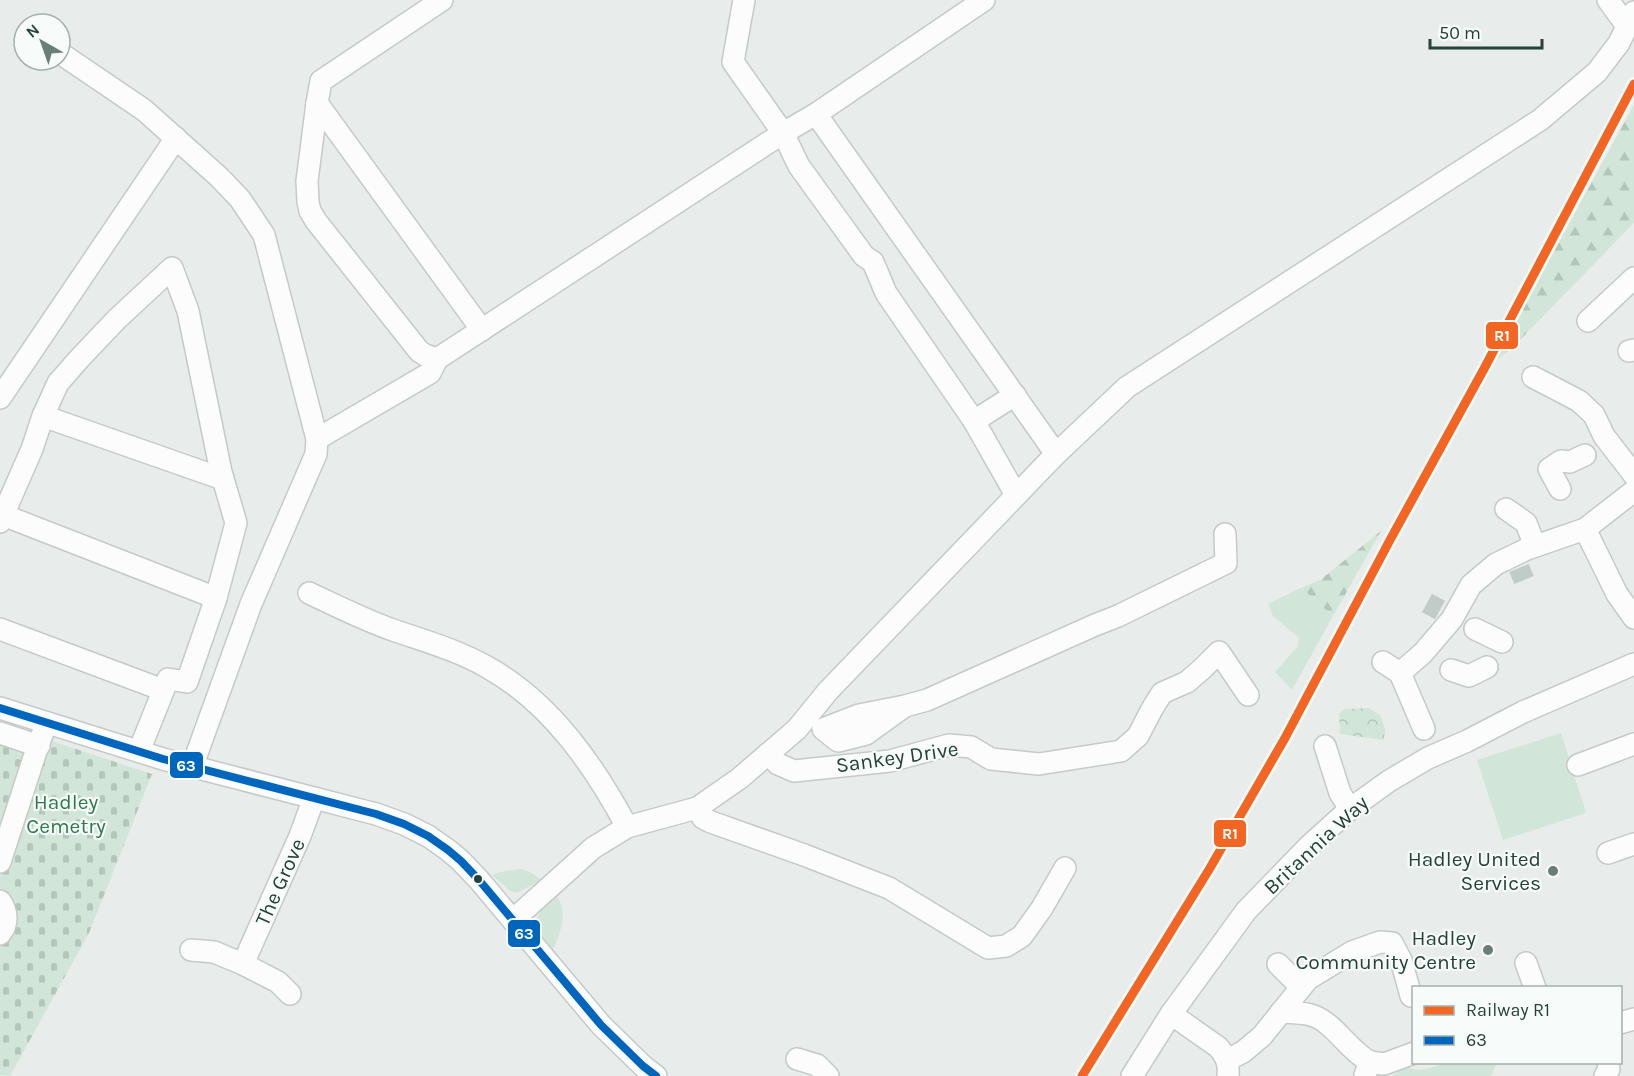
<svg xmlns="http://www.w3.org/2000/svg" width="1634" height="1076" font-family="Karla,sans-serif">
<defs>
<pattern id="forest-firs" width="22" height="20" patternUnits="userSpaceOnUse" patternTransform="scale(1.5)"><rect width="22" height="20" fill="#d1e6d8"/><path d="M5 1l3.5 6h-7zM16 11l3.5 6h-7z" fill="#b3c6ba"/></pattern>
<pattern id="cemetery-stones" width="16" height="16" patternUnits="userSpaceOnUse" patternTransform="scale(1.5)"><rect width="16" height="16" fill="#d1e6d8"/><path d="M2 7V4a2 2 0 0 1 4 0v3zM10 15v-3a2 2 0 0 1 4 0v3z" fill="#b3c6ba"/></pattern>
<pattern id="park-crowns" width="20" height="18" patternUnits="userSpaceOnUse" patternTransform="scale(1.5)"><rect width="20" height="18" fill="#d1e6d8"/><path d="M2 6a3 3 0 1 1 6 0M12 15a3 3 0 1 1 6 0" fill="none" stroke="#b3c6ba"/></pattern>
</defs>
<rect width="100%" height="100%" fill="#e8edeb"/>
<!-- green -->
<g fill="#d1e6d8">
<path d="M1301,588L1333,616L1292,690L1275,672L1297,647L1299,638L1273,616L1268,604Z"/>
<path d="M1561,733L1586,813L1503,840L1477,760Z"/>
<path d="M520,869L530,872L542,880L516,893L510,891L492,875L500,872Z"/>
<path d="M555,894C569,910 561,932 553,949L550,950L539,930L537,918L543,907L552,895Z"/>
<path d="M1445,1063H1497L1491,1076H1391L1406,1067C1420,1073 1431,1068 1445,1063Z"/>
</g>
<!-- forest -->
<g fill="url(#forest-firs)">
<path d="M1634,105V223L1516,344L1493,363Z"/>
<path d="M1381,531L1333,616L1301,588L1320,580Z"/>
</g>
<!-- cemetery -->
<path fill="url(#cemetery-stones)" d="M0,724L152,774L89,933L10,1076L0,1075Z"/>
<!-- park -->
<path fill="url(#park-crowns)" d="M1369,708L1380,715L1385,729L1384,740L1340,734L1339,714L1345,709Z"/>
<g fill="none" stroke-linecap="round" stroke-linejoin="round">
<!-- minor-tunnel -->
<g stroke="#c1cbc8" stroke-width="21" stroke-dasharray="21 10" stroke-linecap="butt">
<path d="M1519,568L1524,580"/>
<path d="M1427,603L1440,610"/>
</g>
<!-- minor casing -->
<g stroke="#c5cac8" stroke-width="24">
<g id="minor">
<path d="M442,0L321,81L317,103L307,181L308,202L310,211L316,221L419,351L425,355L437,359L783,133L816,114L984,0"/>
<path d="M744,0L733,62L783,133L799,166L864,256L873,262L886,293L974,421L1015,395"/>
<path d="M1608,0L1627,26"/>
<path d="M60,53L144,110L219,177L240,199L264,235L317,439L316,454L251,604L192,767"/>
<path d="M317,103L482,330"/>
<path d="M816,114L1056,454"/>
<path d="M1588,321L1634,278"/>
<path d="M1629,351L1634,350"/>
<path d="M1533,377L1579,401L1594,415L1604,436L1634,475"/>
<path d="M0,398L176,138"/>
<path d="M43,416L223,479"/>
<path d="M974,421L1016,495"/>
<path d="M317,439L430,373L437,359"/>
<path d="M1560,489L1549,469L1561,461L1570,462L1585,455"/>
<path d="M1506,509L1526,523L1535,546"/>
<path d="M3,515L216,598"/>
<path d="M0,522L32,449L43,416L58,383L79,359L117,319L172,268L188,311L221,472L236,523L216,598L187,682L168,679L139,751"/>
<path d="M1585,529L1617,594L1634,618"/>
<path d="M309,593C337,606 364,620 393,630C425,641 457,650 487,667C550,702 594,765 627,827"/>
<path d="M0,629L163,690"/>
<path d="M1475,629L1502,642"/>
<path d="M1383,662L1400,673L1424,729"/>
<path d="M1451,670L1469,676L1487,667"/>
<path d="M1400,673L1423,653L1452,619L1471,585L1496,564L1527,549L1585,529L1634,491"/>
<path d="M905,706L866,734L838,741L823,729L859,715L905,706L927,700L1095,625L1118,616L1226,563L1225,534"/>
<path d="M0,708L163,759L376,814L404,824L428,836L448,850L461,861L479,880L601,1025L643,1066L656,1076"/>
<path d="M0,733L39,746"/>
<path d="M1325,746L1340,793L1350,809"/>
<path d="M768,754L778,764L794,771L890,761L949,745L971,747L991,759L1039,764L1121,751L1138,736L1152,709L1162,693L1187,682L1202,669L1219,652L1248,695"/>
<path d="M1578,765L1634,744"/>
<path d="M697,808L703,818L711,822L804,855L889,888L988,948L1006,946L1022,936L1042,908L1065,868"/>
<path d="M1608,853L1634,844"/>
<path d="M0,862L39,742L47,723"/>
<path d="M0,901C8,912 8,924 0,934"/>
<path d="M513,920L593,848L627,827L697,808L740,778L797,729L828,691L1056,454L1127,387L1540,120L1597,72L1619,43L1634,12"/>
<path d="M191,950L214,952L243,964L278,982L290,994"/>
<path d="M1526,963L1535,988"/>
<path d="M243,964L300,836L314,798"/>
<path d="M1278,964L1301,987"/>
<path d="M1281,1012C1292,1013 1303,1012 1314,1016C1335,1024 1349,1051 1370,1062"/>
<path d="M1171,1014L1218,1047C1227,1057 1229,1064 1228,1076"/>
<path d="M1620,1023L1634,1019"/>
<path d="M797,1059L817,1065L828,1076"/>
<path d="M1227,1060L1243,1052L1262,1036L1308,979L1352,952L1380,942L1392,943L1401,960L1411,996"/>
<path d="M1365,1075L1370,1062L1384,1064L1414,1053"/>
<path d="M1132,1076L1171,1014L1246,911L1308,847L1350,809L1389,781L1428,758L1467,741L1523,712L1634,664"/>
<path d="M1605,1076L1609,1069L1608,1062"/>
</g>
</g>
<!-- minor -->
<use href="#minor" stroke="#fcfcfc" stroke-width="21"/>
<!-- bus-1 casing -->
<g stroke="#f7fbf9" stroke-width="12">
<path id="bus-1" d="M0,708L163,759L376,814L404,824L428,836L448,850L461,861L479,880L601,1025L643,1066L656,1076"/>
</g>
<!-- bus-1 -->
<use href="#bus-1" stroke="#0065bd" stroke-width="8"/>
<!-- rail-1 casing -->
<g stroke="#f7fbf9" stroke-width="14">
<path id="rail-1" d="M1082,1076L1210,868L1285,738L1390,540L1485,367L1634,84"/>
</g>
<!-- rail-1 -->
<use href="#rail-1" stroke="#f26522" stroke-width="9"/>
</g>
<!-- markers -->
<g fill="#697e78" stroke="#f7fbf9" stroke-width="2">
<circle cx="1553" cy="871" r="6"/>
<circle cx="1488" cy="950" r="6"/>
</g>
<circle fill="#24423a" stroke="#f7fbf9" stroke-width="2" cx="478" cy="879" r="5"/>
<g text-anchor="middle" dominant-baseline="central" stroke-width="4.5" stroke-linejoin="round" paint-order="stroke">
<!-- street labels -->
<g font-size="21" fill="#24423a" stroke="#f7fbf9">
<text transform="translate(897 757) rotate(-8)">Sankey Drive</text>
<text transform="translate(1316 845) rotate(-43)">Britannia Way</text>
<text transform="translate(280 882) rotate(-66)">The Grove</text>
</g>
<!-- park labels -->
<g font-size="21" fill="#2d7a4b" stroke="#f7fbf9">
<text x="66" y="802">Hadley<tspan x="66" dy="24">Cemetry</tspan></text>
</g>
<!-- poi labels -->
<g font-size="21" fill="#24423a" stroke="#f7fbf9" text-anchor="end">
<text x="1541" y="859">Hadley United<tspan x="1541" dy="24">Services</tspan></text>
<text x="1476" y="938">Hadley<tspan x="1476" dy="24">Community Centre</tspan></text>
</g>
</g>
<g stroke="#f7fbf9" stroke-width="2">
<rect x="1485" y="321" width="34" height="29" rx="6" fill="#f26522"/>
<rect x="169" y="751" width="35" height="28" rx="6" fill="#0065bd"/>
<rect x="1213" y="819" width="34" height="29" rx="6" fill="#f26522"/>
<rect x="507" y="919" width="34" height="29" rx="6" fill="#0065bd"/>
</g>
<g font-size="16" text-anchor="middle" font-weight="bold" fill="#fff">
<text x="1502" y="341">R1</text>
<text x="186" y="771">63</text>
<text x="1230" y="839">R1</text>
<text x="524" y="939">63</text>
</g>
<!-- legend -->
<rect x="1412" y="986" width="210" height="78" fill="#f7fbf9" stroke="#a3b1ad" stroke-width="1.5"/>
<rect x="1424" y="1006" width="30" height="9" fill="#f26522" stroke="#a3b1ad" stroke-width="1.5"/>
<text x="1466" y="1016" font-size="18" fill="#24423a">Railway R1</text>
<rect x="1424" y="1036" width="30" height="9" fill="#0065bd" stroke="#a3b1ad" stroke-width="1.5"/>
<text x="1466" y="1046" font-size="18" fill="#24423a">63</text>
<!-- north arrow -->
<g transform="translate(42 42) rotate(320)"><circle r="28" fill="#f7fbf9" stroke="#a3b1ad" stroke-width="1.5"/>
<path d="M0-4.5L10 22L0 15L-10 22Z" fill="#697e78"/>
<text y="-9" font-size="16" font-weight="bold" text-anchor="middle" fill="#24423a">N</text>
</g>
<!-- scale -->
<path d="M1430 39v9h112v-9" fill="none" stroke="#24423a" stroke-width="3"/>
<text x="1439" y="39" font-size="18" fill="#24423a" stroke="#f7fbf9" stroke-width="4.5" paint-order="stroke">50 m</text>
</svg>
